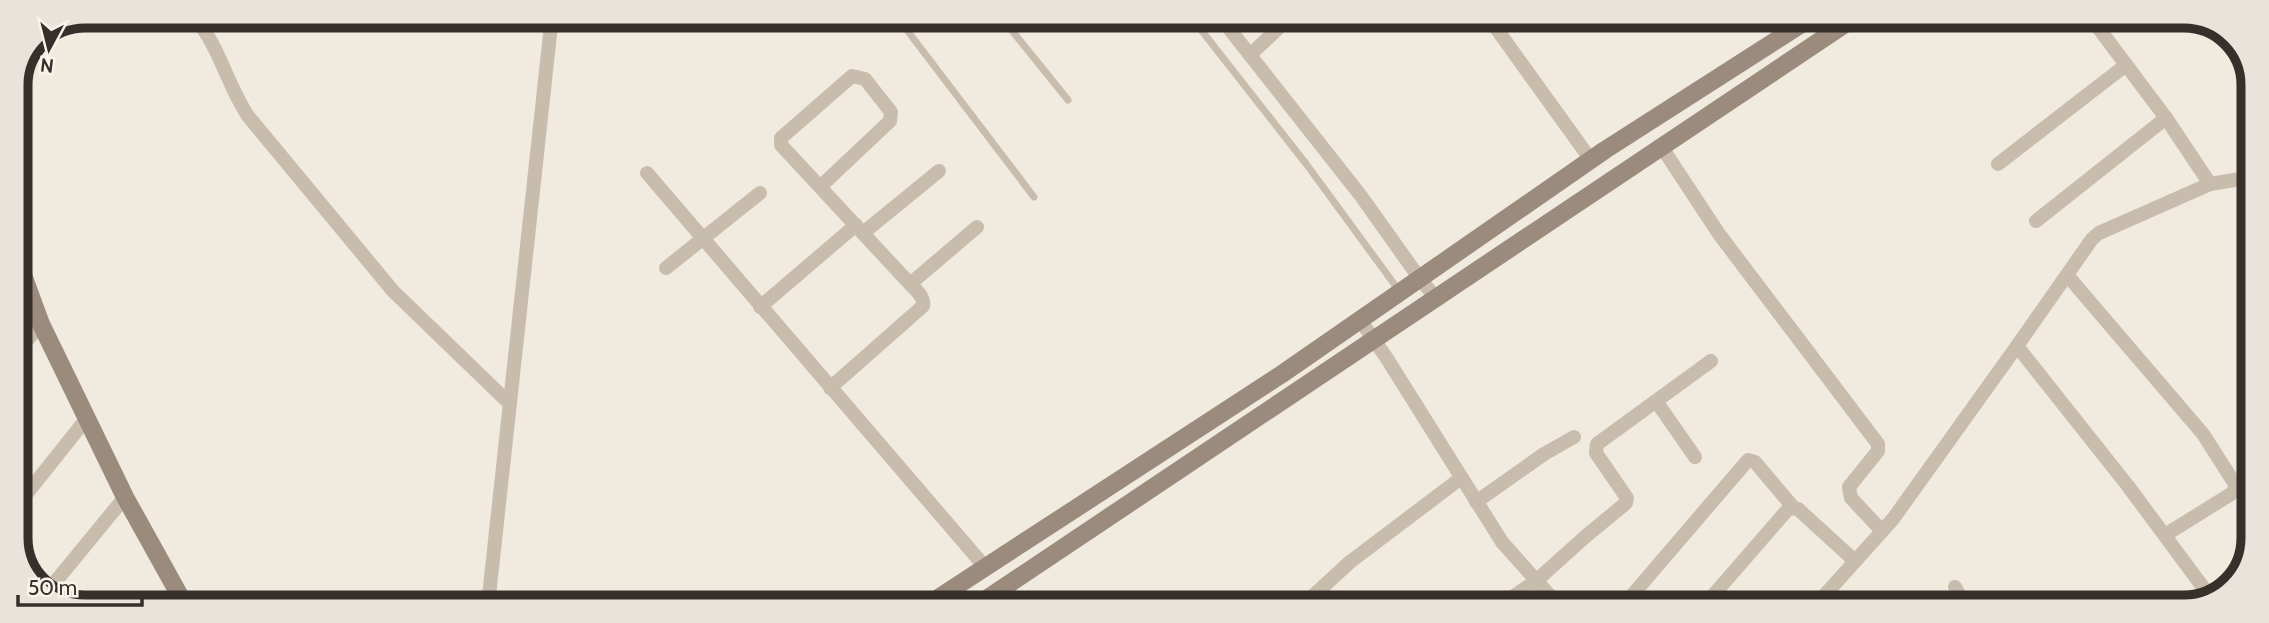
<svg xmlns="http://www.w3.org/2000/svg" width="2269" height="623" font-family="Cabin,sans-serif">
<rect width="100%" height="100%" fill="#f0eadf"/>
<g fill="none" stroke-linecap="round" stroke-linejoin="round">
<!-- lane -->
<g stroke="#c8bcac" stroke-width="7">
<path d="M897,17L1034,197"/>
<path d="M1001,17L1068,100"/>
<path d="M1191,17L1307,165L1400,292"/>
</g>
<!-- street -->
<g stroke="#c8bcac" stroke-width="14">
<path d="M193,16C219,44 227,85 248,116L393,291L509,403"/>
<path d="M1220,17L1361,196L1420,279L1436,298"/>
<path d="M1488,17L1591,160"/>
<path d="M2091,18L2166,118L2210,184"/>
<path d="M1250,55L1290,17"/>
<path d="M1661,146L1719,234L1878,444V451L1849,487L1851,498L1882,531"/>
<path d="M1998,164L2126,65"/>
<path d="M647,173L985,567"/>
<path d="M820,187L890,121L891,112L865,79L852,76L781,138V145L910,284C916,290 925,297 923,306L830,388"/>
<path d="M2036,221L2166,118"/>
<path d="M863,233L939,171"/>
<path d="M666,268L760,193"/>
<path d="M2067,275L2203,434L2235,484V489L2231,494L2165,535"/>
<path d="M910,284L977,227"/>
<path d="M760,307L856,225"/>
<path d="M1360,320L1386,357L1502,542L1560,607"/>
<path d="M2017,346L2092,239L2099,233L2210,184L2253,177"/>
<path d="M16,353L41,324"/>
<path d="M1656,401L1695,457"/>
<path d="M1476,502L1544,454L1574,437"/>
<path d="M16,507L87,418"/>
<path d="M1955,587L1966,607"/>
<path d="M47,592L125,497"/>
<path d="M488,605L552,16"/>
<path d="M1302,606L1350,562L1461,478"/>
<path d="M1498,607L1536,581L1586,536L1626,503L1627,498L1596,453L1597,444L1711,361"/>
<path d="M1622,607L1748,460L1755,462L1793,507"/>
<path d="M1703,607L1789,508L1798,509L1855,561"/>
<path d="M1814,607L1893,519L2017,346L2128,486L2211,598"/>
</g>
<!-- secondary -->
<g stroke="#9b8b7d" stroke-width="18">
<path d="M28,54L51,30"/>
<path d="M16,256L41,324L125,497L185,605"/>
<path d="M926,606L1282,374L1605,150L1811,18"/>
<path d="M976,606L1854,18"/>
</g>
</g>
<!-- crop -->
<path d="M0 0H2269V623H0ZM85 28H2184A57 57 0 0 1 2241 85V538A57 57 0 0 1 2184 595H85A57 57 0 0 1 28 538V85A57 57 0 0 1 85 28Z" fill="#e8e4dc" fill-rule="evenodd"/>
<path fill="none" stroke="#362f2a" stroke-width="9" d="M85 28H2184A57 57 0 0 1 2241 85V538A57 57 0 0 1 2184 595H85A57 57 0 0 1 28 538V85A57 57 0 0 1 85 28Z"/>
<!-- north arrow -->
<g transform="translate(49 49) rotate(187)" stroke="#f8f4eb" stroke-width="5" paint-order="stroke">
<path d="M0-5L12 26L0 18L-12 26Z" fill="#362f2a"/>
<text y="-10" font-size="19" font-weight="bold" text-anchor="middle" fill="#362f2a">N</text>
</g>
<!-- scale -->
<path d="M18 595v10h124v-10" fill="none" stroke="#362f2a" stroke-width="3.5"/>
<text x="28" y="595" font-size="21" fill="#362f2a" stroke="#f8f4eb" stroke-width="5" paint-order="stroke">50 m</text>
</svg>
